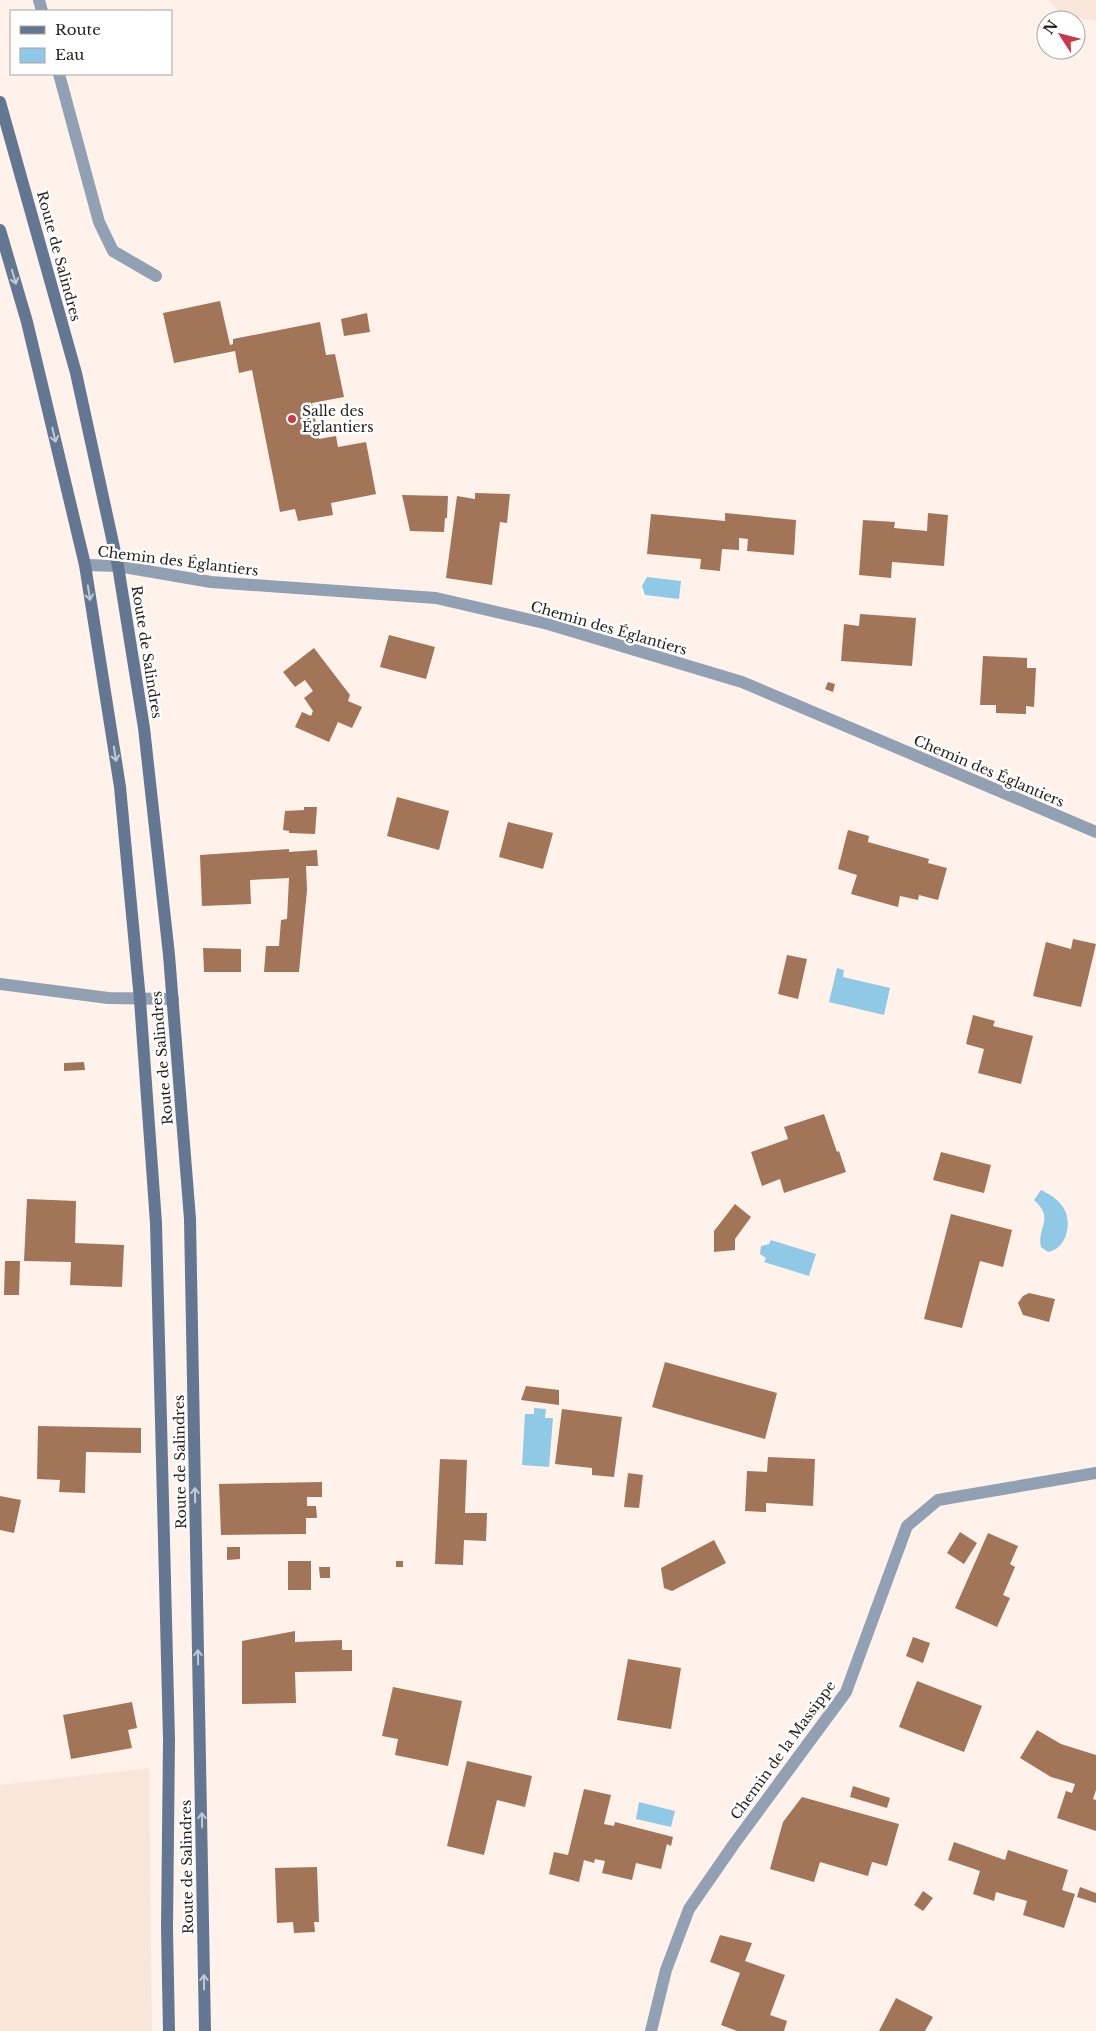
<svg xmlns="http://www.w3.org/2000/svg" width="1096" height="2031" font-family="'Libre Baskerville',serif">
<rect width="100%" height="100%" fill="#fff2eb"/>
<!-- built -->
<g fill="#f9e5d9">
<path d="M1048,0H1096V21L1062,15Z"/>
<path d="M149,1768L152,2031H0V1785Z"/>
</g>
<!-- water -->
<g fill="#90c9e5">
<path d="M647,577L681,581L679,599L645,595L642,586Z"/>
<path d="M837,968L844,970L843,977L890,988L884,1015L829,1002Z"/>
<path d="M1041,1190C1049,1194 1058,1199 1063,1207C1073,1222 1067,1249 1048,1252L1041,1247C1037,1226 1055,1219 1034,1200Z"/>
<path d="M771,1240L816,1254L809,1276L764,1262L766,1258L760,1254L761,1246L769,1244Z"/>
<path d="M534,1408L546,1409L545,1418H553L549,1467L522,1465L525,1414H534Z"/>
<path d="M639,1802L675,1811L671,1827L636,1819Z"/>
</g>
<!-- building -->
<g fill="#a27458">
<path d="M220,301L230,345L233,344V339L320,322L326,355L335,354L344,397L312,403L319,439L336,436L338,447L366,442L376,494L331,503L333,515L298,521L295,509L280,512L252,370L239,373L235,351L174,363L163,313Z"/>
<path d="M367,313L370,332L344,336L341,319Z"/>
<path d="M475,493L510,494L507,523L500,522L492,585L446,578L457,496L475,499Z"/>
<path d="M402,495L448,496L447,518H445L444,532L410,531Z"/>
<path d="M725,513L796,520L794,555L747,551L748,539L739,538V550L722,549L720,571L700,569L701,559L647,554L651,514L725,521Z"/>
<path d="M928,513L948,515L944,566L892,562L891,578L859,575L863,520L895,522L894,528L927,531Z"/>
<path d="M860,614L916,618L912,666L841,661L844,624L859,626Z"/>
<path d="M389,635L435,647L426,679L380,667Z"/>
<path d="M314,648L350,695L348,701L362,707L352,728L338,722L329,742L295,727L302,712L311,716L313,711L304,698L313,691L305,680L295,687L283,672Z"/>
<path d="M983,656L1027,658V668H1036L1034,707L1026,706V714L996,713V705H980Z"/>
<path d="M828,682L835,684L833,692L825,689Z"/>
<path d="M397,797L449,811L439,850L387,836Z"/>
<path d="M304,807H317L315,834L289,833V831L283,830L285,811L304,810Z"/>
<path d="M508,822L553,833L543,869L499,857Z"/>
<path d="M848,830L869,836L868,842L929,859L928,863L947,868L938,900L919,895L918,900L900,896L898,907L851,894L857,875L838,869Z"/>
<path d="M289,849V852L317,850L318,866H306L307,890L299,972H264L266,946H279L281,920L287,919L289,878L250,880L251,904L202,906L200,855Z"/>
<path d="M1073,939L1096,944L1081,1007L1033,996L1046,942L1071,949Z"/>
<path d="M203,948L241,949V972H204Z"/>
<path d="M787,955L807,959L798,999L778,994Z"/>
<path d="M973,1015L995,1021L993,1026L1033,1036L1021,1084L978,1073L984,1049L966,1044Z"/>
<path d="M84,1062L85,1070L64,1071V1063Z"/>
<path d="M824,1114L837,1152L839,1151L846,1172L784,1193L780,1179L762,1186L751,1152L788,1139L784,1127Z"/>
<path d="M941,1152L991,1165L984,1193L933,1180Z"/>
<path d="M27,1199L76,1201L75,1243L124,1245L122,1287L70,1285L71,1262L24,1261Z"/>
<path d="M735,1204L751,1217L735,1239V1250L714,1252V1231Z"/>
<path d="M951,1214L1012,1230L1003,1267L980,1261L962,1328L924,1319Z"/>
<path d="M5,1261H20L19,1295H4Z"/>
<path d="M1029,1293L1055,1299L1049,1322L1023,1315L1018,1303L1023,1296Z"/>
<path d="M665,1362L777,1393L765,1439L652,1407Z"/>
<path d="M526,1386L559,1390V1405L521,1400Z"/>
<path d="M562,1409L622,1417L614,1477L592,1475V1468L555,1464Z"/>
<path d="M38,1426L141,1428V1453L86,1452L85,1493L59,1492L60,1480L37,1479Z"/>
<path d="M768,1457L815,1459L813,1506L766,1503V1512L745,1511L747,1471L767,1472Z"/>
<path d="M440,1459L467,1460L465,1513H487L486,1541L464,1540L463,1565L435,1564Z"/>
<path d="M628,1473L643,1475L639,1508L624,1507Z"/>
<path d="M322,1482V1497H307V1506H316L317,1518H306V1534L221,1535L219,1484Z"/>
<path d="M0,1496L21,1500L14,1533L0,1530Z"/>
<path d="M960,1532L977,1543L964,1564L947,1553Z"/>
<path d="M988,1533L1018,1546L1010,1564L1015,1567L1003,1595L1010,1598L997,1627L955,1608Z"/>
<path d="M714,1540L726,1563L672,1591L664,1588L661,1568Z"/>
<path d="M227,1547H240V1559L227,1560Z"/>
<rect x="288" y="1561" width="23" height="29"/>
<rect x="396" y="1561" width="7" height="6"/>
<path d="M319,1567H330V1578H320Z"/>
<path d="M295,1631V1642L342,1640V1650H352V1671L295,1672L296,1703L242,1704V1641Z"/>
<path d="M913,1637L930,1643L923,1663L906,1656Z"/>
<path d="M628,1659L681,1668L671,1729L617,1720Z"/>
<path d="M917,1681L982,1706L964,1752L899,1727Z"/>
<path d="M393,1687L462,1701L448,1766L395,1755L398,1739L382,1736Z"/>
<path d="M132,1702L137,1728L128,1730L132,1748L71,1759L63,1715Z"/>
<path d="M1037,1730L1061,1744L1096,1755V1790L1093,1799L1096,1800V1831L1057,1818L1066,1791L1072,1793L1075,1784L1051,1777L1020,1758Z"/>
<path d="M467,1761L532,1776L525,1807L497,1800L484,1855L447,1846Z"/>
<path d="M853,1786L890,1798L887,1808L850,1797Z"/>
<path d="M584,1789L611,1795L604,1824L614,1826L615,1822L673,1837L671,1846L667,1844L661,1869L636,1863L632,1880L602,1873L605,1861L595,1859L594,1863L584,1860L579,1882L549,1874L554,1852L568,1855Z"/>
<path d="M802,1797L899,1824L887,1866L872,1862L868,1876L820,1862L814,1882L770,1869L783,1822Z"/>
<path d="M954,1842L1005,1860L1008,1850L1068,1870L1062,1890L1075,1894L1064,1928L1023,1915L1027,1901L996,1892L994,1901L973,1894L980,1871L948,1860Z"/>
<path d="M317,1867L319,1922H314L315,1932L294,1933L293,1922L277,1923L275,1868Z"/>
<path d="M1080,1887L1096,1893V1903L1077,1897Z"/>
<path d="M923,1891L933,1898L923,1911L914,1905Z"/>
<path d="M720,1935L752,1943L745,1961L785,1975L770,2015L787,2021L784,2031H737L721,2025L740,1973L710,1962Z"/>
<path d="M896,1998L933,2017L925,2031H879Z"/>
</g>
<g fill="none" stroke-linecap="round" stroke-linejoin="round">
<!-- lane -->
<g stroke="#92a0b3" stroke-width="12">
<path d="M39,0L42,11"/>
<path d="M59,74L99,222L113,251L156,276"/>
</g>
<!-- street -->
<g stroke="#92a0b3" stroke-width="12">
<path d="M85,565L118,566L211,582L436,598L548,624L742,682L1096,832"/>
<path d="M0,984L108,998L173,999"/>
<path d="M651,2031L666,1970L689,1909L734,1844L846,1692L907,1526L938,1500L1096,1473"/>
</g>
<!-- secondary -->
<g stroke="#637792" stroke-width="12">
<path d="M0,102L76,373L118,566L144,728L169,955L190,1219L205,2031"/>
<path d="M0,230L27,322L85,565L120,787L140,1000L156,1223L169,1739L167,1928L169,2031"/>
</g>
</g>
<!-- one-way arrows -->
<defs><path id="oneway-shaft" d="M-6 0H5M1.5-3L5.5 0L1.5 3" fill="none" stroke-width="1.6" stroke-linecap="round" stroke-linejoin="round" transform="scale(1.25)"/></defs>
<g stroke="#c1c9d3">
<use href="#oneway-shaft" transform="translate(14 277) rotate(74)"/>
<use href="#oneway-shaft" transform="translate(54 435) rotate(77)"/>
<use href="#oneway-shaft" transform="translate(89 593) rotate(81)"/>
<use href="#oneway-shaft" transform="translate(115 754) rotate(81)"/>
<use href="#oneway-shaft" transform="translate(195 1495) rotate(-91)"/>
<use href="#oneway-shaft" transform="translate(198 1657) rotate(-91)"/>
<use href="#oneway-shaft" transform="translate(202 1820) rotate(-91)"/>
<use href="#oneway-shaft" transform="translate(204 1982) rotate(-91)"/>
</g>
<!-- markers -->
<circle fill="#c9384b" stroke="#fff" stroke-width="2" cx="292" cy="419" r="5"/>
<g text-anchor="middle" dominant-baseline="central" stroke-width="5" stroke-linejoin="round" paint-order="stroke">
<!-- street labels -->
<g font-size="14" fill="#231f1c" stroke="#fff">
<text transform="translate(59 256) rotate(75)">Route de Salindres</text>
<text transform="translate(178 561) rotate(7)">Chemin des Églantiers</text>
<text transform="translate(609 628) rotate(16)">Chemin des Églantiers</text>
<text transform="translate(147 652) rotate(81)">Route de Salindres</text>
<text transform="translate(989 771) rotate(23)">Chemin des Églantiers</text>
<text transform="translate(162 1058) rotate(-95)">Route de Salindres</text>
<text transform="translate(180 1462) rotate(-91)">Route de Salindres</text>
<text transform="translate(783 1750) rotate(-54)">Chemin de la Massippe</text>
<text transform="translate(187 1867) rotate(-91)">Route de Salindres</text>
</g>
<!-- poi labels -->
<g font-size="14" fill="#231f1c" stroke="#fff" text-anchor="start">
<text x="302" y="411">Salle des<tspan x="302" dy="16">Églantiers</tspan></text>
</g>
</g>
<!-- legend -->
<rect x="10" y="10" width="162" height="65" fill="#ffffff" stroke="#a7a5a4"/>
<rect x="20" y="26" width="25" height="8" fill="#637792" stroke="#a7a5a4"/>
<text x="55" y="35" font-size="15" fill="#231f1c">Route</text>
<rect x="20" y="48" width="25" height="15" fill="#90c9e5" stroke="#a7a5a4"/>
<text x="55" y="60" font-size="15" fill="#231f1c">Eau</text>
<!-- north arrow -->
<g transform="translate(1061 35) rotate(306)"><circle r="24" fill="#ffffff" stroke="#a7a5a4"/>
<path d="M0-4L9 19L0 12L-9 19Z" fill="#c9384b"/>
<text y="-8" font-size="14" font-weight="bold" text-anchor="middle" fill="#231f1c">N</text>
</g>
</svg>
